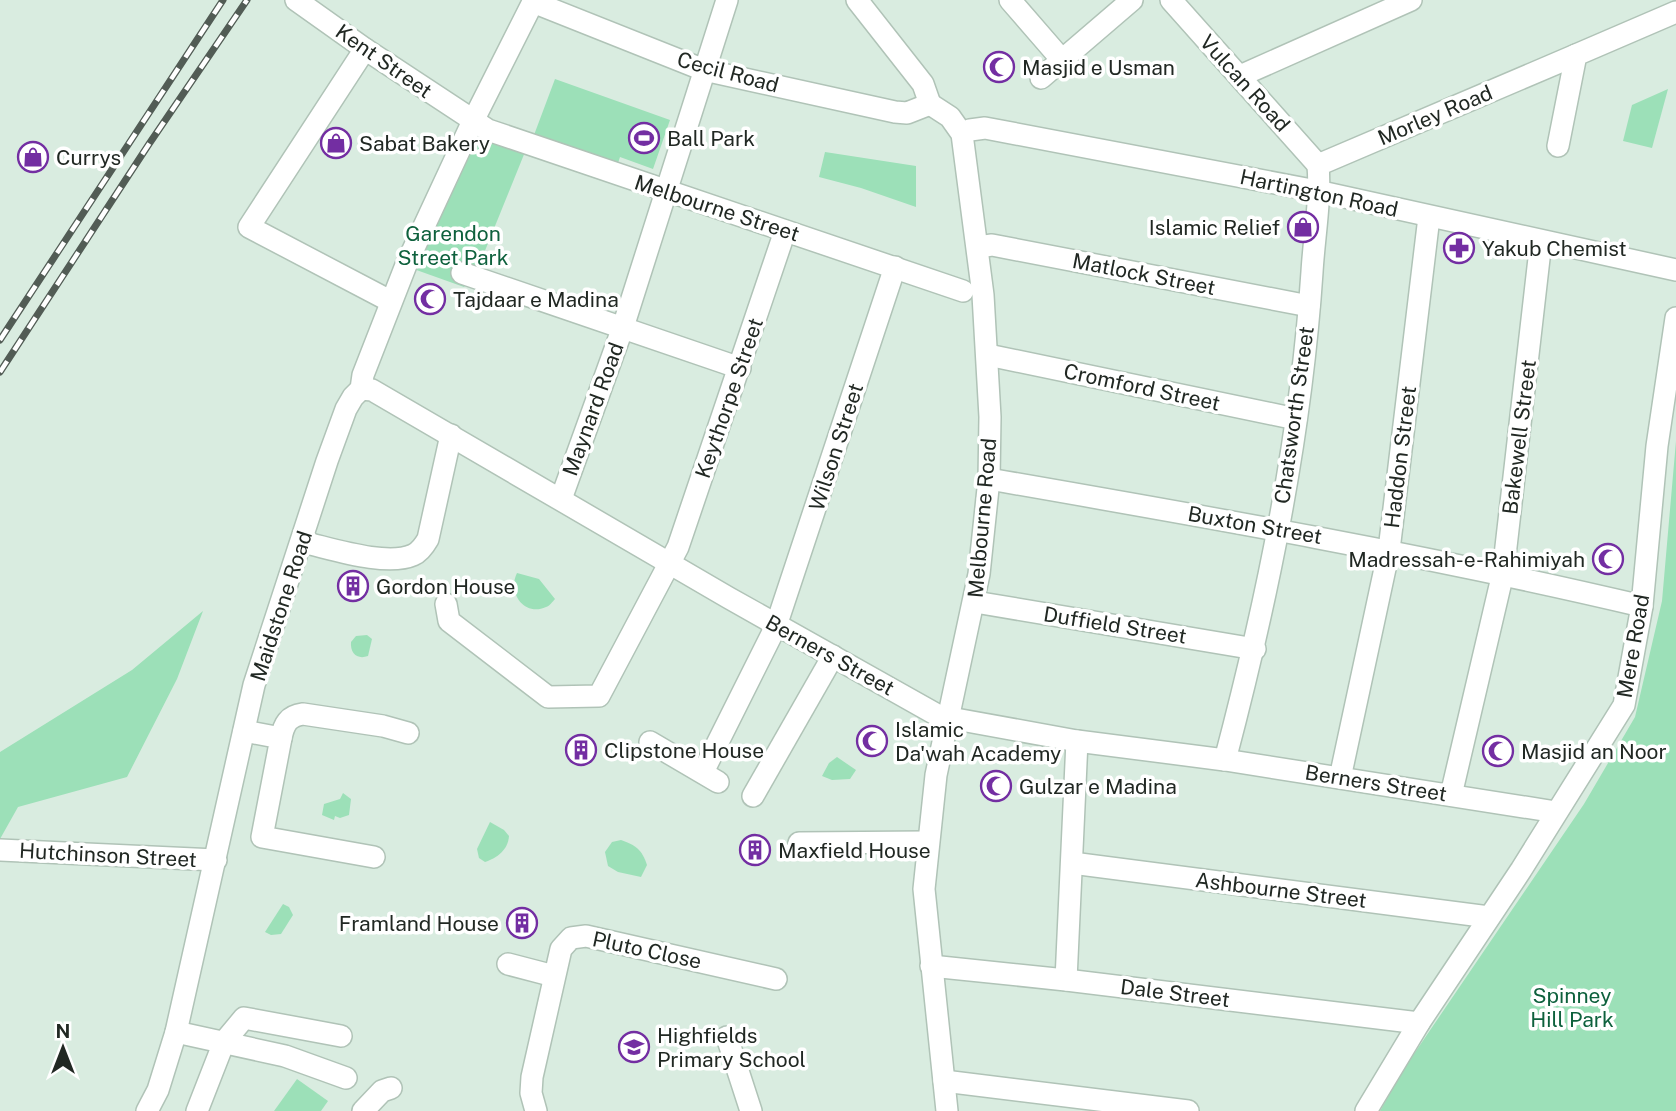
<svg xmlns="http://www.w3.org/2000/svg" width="1676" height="1111" font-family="'Public Sans',sans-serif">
<rect width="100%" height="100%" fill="#d9ece0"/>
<!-- green -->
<g fill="#9ce0b8">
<path d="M555,79L670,120L653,169L620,157L617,166L531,143Z"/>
<path d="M1668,89L1652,148L1623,141L1632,105Z"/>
<path d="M474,123L527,147L476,273L464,287L408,267Z"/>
<path d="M825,152L916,166V207L861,188L819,177Z"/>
<path d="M1676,441V1111H1380L1403,1070L1584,804L1635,717L1662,601Z"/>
<path d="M517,573L539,579L555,599C552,602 550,606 546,607C524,617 507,592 517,573Z"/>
<path d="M203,611L177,679L127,777L18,807L0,839V752L132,670Z"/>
<path d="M367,635L372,639L368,656C357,660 350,653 351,642L356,636Z"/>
<path d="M837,757L856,770L850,779L832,780L822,776L829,763Z"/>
<path d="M343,793L351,799L349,815L340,818L335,816L334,820L322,815L324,804L340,799Z"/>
<path d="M490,822L504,830L509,836C508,850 497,858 485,862L479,858L477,849Z"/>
<path d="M621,840C636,845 642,850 647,865L641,877L618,872L608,866L605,852L612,842Z"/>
<path d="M283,904L289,907L293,915L281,934L271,935L265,932Z"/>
<path d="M297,1079L328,1101L321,1111H274Z"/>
</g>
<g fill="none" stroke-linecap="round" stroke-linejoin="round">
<!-- minor casing -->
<g stroke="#b0c3b7" stroke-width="24">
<g id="minor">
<path d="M296,0L365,49L488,130L963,291"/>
<path d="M857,0L923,84L930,104"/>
<path d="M1010,0L1062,60"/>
<path d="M1171,0L1318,165"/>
<path d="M533,2L704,70L895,112L907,113L930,104"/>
<path d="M365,49L249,227L390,301"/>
<path d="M1240,76L1411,0"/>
<path d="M1041,78L1132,0"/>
<path d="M930,104L950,117L962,134L983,295L990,417L989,479L979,574L936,775L924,889L947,1111"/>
<path d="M962,134L970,130L985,128L1317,191L1676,270"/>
<path d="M1558,146L1576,55L1676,12"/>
<path d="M978,247L992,245L1309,306"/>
<path d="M462,273L740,368"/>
<path d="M988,355L1296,419"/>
<path d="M361,389L372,390L729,598L939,716L1077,741L1225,760L1556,812"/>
<path d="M989,479C1208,517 1426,555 1642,606"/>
<path d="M561,499L623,327L727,0"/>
<path d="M302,542C330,548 386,567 413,555C420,552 424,546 428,539L451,435"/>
<path d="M975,602L1255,649"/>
<path d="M446,604L449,621L548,697L599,696L678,547L785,231"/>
<path d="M244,731L281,738L262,837L374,857"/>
<path d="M281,738C284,724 288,716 303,714L383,726L408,733"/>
<path d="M650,742L718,782"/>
<path d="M1225,760C1267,601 1301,437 1312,272C1314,237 1321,200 1318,165L1576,55"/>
<path d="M703,772L776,626L895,267"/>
<path d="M1340,778L1389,550L1429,217"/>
<path d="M1451,795L1503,573L1541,241"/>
<path d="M753,796L833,656"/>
<path d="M799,843L927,842"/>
<path d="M0,850L216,860"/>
<path d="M1072,863L1489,917"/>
<path d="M508,964L554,976"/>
<path d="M931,966L1066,980L1419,1023"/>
<path d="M1066,980L1077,741"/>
<path d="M176,1032L285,1056L346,1078"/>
<path d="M727,1037L751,1111"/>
<path d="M944,1081L1188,1111"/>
<path d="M147,1111L158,1090L176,1032L254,685L327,461L346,409L353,397L361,389L363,375L406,265L473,121L534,0"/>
<path d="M197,1111L224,1042L244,1018L341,1036"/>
<path d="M363,1111L382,1091L391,1088"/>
<path d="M536,1111L531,1093L532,1077L561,949L571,938L586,936L776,979"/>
<path d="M1366,1111L1419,1023L1521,870L1624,705L1642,606L1657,446L1676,318"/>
</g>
</g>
<!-- minor -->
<use href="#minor" stroke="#fff" stroke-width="21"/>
<!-- rail casing -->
<g stroke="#525c55" stroke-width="7">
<g id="rail">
<path d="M0,340L223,0"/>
<path d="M0,372L149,144L247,0"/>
</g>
</g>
<!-- rail -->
<use href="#rail" stroke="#fff" stroke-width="4.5" stroke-dasharray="13" stroke-linecap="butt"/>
</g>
<!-- icons -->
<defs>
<g id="mosque-ring" transform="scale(1.575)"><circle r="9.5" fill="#fff" stroke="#732ea2" stroke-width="1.5"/><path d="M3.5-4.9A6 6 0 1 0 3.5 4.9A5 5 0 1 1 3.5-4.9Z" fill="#732ea2"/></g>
<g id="stadium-ring" transform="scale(1.575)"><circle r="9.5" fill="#fff" stroke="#732ea2" stroke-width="1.5"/><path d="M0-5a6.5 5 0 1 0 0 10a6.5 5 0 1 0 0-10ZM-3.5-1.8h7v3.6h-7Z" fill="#732ea2"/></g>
<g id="shop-ring" transform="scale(1.575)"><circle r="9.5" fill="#fff" stroke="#732ea2" stroke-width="1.5"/><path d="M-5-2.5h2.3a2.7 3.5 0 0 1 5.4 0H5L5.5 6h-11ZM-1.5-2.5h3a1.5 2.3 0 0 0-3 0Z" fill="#732ea2"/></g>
<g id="pharmacy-ring" transform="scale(1.575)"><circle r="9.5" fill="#fff" stroke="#732ea2" stroke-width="1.5"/><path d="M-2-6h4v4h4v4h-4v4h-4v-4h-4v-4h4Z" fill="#732ea2"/></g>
<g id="building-ring" transform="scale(1.575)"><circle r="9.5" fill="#fff" stroke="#732ea2" stroke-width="1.5"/><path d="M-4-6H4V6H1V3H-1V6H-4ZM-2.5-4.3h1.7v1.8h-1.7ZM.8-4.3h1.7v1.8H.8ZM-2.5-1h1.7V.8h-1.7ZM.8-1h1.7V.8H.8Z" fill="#732ea2"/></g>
<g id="school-ring" transform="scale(1.575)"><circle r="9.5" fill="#fff" stroke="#732ea2" stroke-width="1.5"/><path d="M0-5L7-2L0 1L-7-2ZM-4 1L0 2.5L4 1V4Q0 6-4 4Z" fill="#732ea2"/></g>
</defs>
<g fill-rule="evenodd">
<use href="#mosque-ring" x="999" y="67"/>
<use href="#stadium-ring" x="644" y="138"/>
<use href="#shop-ring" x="336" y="143"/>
<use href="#shop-ring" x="33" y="157"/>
<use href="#shop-ring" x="1303" y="227"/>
<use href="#pharmacy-ring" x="1459" y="248"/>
<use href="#mosque-ring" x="430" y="299"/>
<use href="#mosque-ring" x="1608" y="559"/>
<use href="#building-ring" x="353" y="586"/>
<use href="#mosque-ring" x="872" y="741"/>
<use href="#building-ring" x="581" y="750"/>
<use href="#mosque-ring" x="1498" y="751"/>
<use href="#mosque-ring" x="996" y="786"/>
<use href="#building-ring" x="755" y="850"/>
<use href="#building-ring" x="522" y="923"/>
<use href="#school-ring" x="634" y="1047"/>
</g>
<g text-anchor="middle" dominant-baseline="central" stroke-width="7" stroke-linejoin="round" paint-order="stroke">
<!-- street labels -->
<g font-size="21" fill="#212823" stroke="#fff">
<text transform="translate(384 61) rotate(35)">Kent Street</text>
<text transform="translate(728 72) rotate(15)">Cecil Road</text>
<text transform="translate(1245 83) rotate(48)">Vulcan Road</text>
<text transform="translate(1435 115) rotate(-23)">Morley Road</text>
<text transform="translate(1319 193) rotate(12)">Hartington Road</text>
<text transform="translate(717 208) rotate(18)">Melbourne Street</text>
<text transform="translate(1144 274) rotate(11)">Matlock Street</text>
<text transform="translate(1142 387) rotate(12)">Cromford Street</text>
<text transform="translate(729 398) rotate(-71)">Keythorpe Street</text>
<text transform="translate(593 409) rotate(-70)">Maynard Road</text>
<text transform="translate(1294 415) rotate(-82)">Chatsworth Street</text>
<text transform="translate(1519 437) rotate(-83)">Bakewell Street</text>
<text transform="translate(836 447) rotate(-72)">Wilson Street</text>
<text transform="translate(1400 457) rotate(-83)">Haddon Street</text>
<text transform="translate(982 518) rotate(-85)">Melbourne Road</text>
<text transform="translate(1255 525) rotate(10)">Buxton Street</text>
<text transform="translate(281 606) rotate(-72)">Maidstone Road</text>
<text transform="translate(1115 625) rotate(9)">Duffield Street</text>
<text transform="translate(1633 646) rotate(-80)">Mere Road</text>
<text transform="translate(830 655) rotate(29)">Berners Street</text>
<text transform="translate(1376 783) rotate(9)">Berners Street</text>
<text transform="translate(108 855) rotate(3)">Hutchinson Street</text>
<text transform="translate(1281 890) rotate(7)">Ashbourne Street</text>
<text transform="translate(647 950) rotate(12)">Pluto Close</text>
<text transform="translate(1175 993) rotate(7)">Dale Street</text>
</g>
<!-- poi labels -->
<g font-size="21" fill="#212823" stroke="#fff" text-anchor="start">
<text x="1022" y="67">Masjid e Usman</text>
<text x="667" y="138">Ball Park</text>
<text x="359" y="143">Sabat Bakery</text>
<text x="56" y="157">Currys</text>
<text x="1280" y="227" text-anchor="end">Islamic Relief</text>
<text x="1482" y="248">Yakub Chemist</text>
<text x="453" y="299">Tajdaar e Madina</text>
<text x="1585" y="559" text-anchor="end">Madressah-e-Rahimiyah</text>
<text x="376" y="586">Gordon House</text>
<text x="895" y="729">Islamic<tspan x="895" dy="24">Da'wah Academy</tspan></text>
<text x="604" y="750">Clipstone House</text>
<text x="1521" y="751">Masjid an Noor</text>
<text x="1019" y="786">Gulzar e Madina</text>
<text x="778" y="850">Maxfield House</text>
<text x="499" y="923" text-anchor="end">Framland House</text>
<text x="657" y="1035">Highfields<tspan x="657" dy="24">Primary School</tspan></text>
</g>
<!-- park labels -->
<g font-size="21" fill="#0e613d" stroke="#fff">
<text x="453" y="233">Garendon<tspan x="453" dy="24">Street Park</tspan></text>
<text x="1572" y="995">Spinney<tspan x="1572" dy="24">Hill Park</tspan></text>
</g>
</g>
<!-- north arrow -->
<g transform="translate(63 1048)" stroke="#ffffff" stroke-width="5" paint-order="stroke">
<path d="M0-5L12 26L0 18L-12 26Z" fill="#212823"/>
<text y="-10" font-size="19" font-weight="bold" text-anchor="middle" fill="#212823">N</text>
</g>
</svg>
